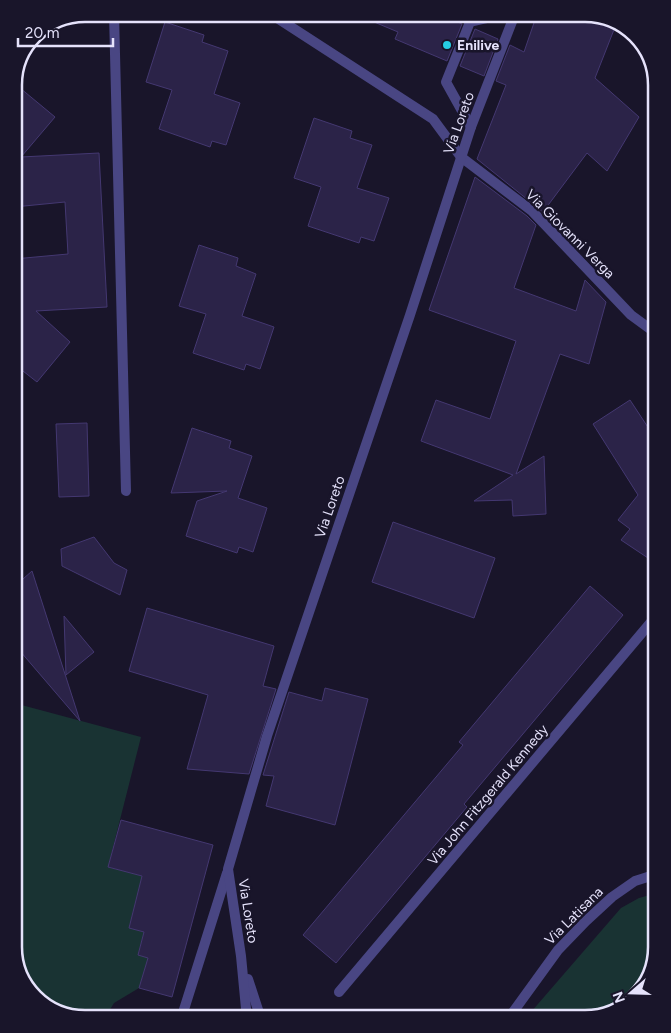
<svg xmlns="http://www.w3.org/2000/svg" width="671" height="1033" font-family="Figtree,sans-serif">
<rect width="100%" height="100%" fill="#19152a"/>
<!-- green -->
<g fill="#193333">
<path d="M14,703L141,737L108,867L142,876L129,927L144,932L138,954L148,958L139,988L114,1003L104,1019H81L46,1007L23,983L14,948Z"/>
<path d="M657,893V948L648,984L621,1010L586,1019H525L621,908L639,898Z"/>
</g>
<!-- building -->
<g fill="#2b2348" stroke="#443871">
<path d="M355,14H438L462,24L447,61L395,39L398,32Z"/>
<path d="M537,14H590L617,22L595,78L639,117L607,171L587,153L543,212L477,159L506,85L496,81L510,45L524,52Z"/>
<path d="M165,22L204,35L202,42L228,51L214,94L240,103L226,145L212,141L210,147L159,129L172,90L146,82Z"/>
<path d="M475,29L498,39L484,76L460,66Z"/>
<path d="M14,83L55,117L21,157L99,153L107,307L36,311L70,342L37,382L14,364V259L68,254L65,202L14,207Z"/>
<path d="M314,118L352,131L350,138L372,145L357,188L389,198L374,241L361,237L359,243L308,226L321,187L294,178Z"/>
<path d="M475,177L527,216L536,225L514,288L576,311L585,280L606,302L589,364L560,354L516,474L544,456L546,514L513,516L512,500L474,501L513,475L421,441L436,400L490,419L516,341L429,310Z"/>
<path d="M199,245L238,258L236,266L256,274L242,316L274,327L260,369L246,364L244,370L193,353L206,314L179,306Z"/>
<path d="M630,400L657,441V564L621,540L630,529L618,520L638,495L593,424Z"/>
<path d="M87,423L89,496L59,497L56,424Z"/>
<path d="M192,428L231,441L229,448L252,456L238,498L267,508L253,552L239,547L237,553L186,536L197,501L227,491L171,493Z"/>
<path d="M393,522L495,558L474,618L372,582Z"/>
<path d="M94,537L114,563L127,570L120,595L62,566L61,549Z"/>
<path d="M32,571L80,721L14,644V587Z"/>
<path d="M590,586L623,615L464,804L467,807L336,963L303,935L463,745L459,742Z"/>
<path d="M147,608L274,646L263,686L276,689L249,774L187,769L208,695L129,671Z"/>
<path d="M64,616L94,652L66,675Z"/>
<path d="M325,688L368,699L335,825L266,806L274,776L263,775L289,692L322,701Z"/>
<path d="M121,820L213,845L172,997L139,988L148,958L138,955L144,932L129,928L142,876L108,867Z"/>
</g>
<g fill="none" stroke-linecap="round" stroke-linejoin="round">
<!-- lane -->
<g stroke="#494683" stroke-width="10">
<path d="M114,14L126,491"/>
<path d="M271,14L433,119L461,157"/>
<path d="M471,127L446,82L470,22L505,14"/>
</g>
<!-- street -->
<g stroke="#494683" stroke-width="10">
<path d="M461,157L532,211L631,315L657,334"/>
<path d="M248,979L261,1019"/>
<path d="M339,992L657,615"/>
<path d="M181,1019L227,873"/>
<path d="M247,1019L241,956L228,869L267,736L410,315L471,127L515,14"/>
<path d="M508,1019L558,950L586,921L612,897L635,881L657,874"/>
</g>
</g>
<!-- markers -->
<circle fill="#26cde3" stroke="#19152a" stroke-width="2" cx="447" cy="45" r="5"/>
<g text-anchor="middle" dominant-baseline="central" stroke-width="5" stroke-linejoin="round" paint-order="stroke">
<!-- poi labels -->
<g font-size="14" font-weight="bold" fill="#e5e2fb" stroke="#19152a" text-anchor="start">
<text x="457" y="45">Enilive</text>
</g>
<!-- street labels -->
<g font-size="14" fill="#e5e2fb" stroke="#19152a">
<text transform="translate(459 123) rotate(-70)">Via Loreto</text>
<text transform="translate(570 234) rotate(45)">Via Giovanni Verga</text>
<text transform="translate(330 507) rotate(-71)">Via Loreto</text>
<text transform="translate(488 795) rotate(-50)">Via John Fitzgerald Kennedy</text>
<text transform="translate(248 911) rotate(81)">Via Loreto</text>
<text transform="translate(574 916) rotate(-45)">Via Latisana</text>
</g>
</g>
<!-- crop -->
<path d="M0 0H671V1033H0ZM85 22H585A63 63 0 0 1 648 85V947A63 63 0 0 1 585 1010H85A63 63 0 0 1 22 947V85A63 63 0 0 1 85 22Z" fill="#19152a" fill-rule="evenodd"/>
<path fill="none" stroke="#e5e2fb" stroke-width="2.5" d="M85 22H585A63 63 0 0 1 648 85V947A63 63 0 0 1 585 1010H85A63 63 0 0 1 22 947V85A63 63 0 0 1 85 22Z"/>
<!-- north arrow -->
<g transform="translate(631 993) rotate(250)" stroke="#19152a" stroke-width="4" paint-order="stroke">
<path d="M0-4L9 19L0 12L-9 19Z" fill="#e5e2fb"/>
<text y="-8" font-size="14" font-weight="bold" text-anchor="middle" fill="#e5e2fb">N</text>
</g>
<!-- scale -->
<path d="M18 38v8h95v-8" fill="none" stroke="#e5e2fb" stroke-width="2.5"/>
<text x="25" y="38" font-size="15" fill="#e5e2fb" stroke="#19152a" stroke-width="4" paint-order="stroke">20 m</text>
</svg>
